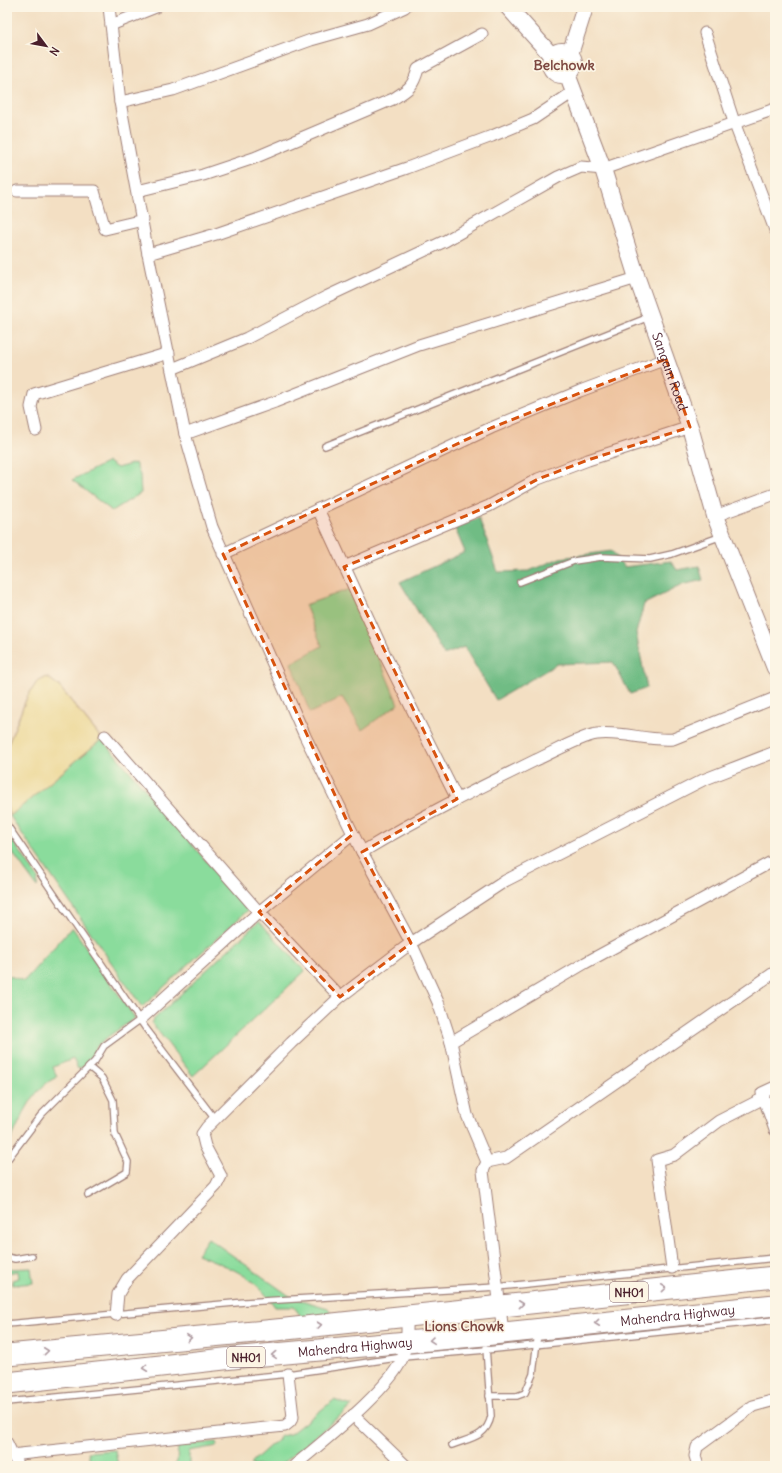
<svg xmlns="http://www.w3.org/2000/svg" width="782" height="1473" font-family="Delius,sans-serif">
<rect width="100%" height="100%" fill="#fcf5e5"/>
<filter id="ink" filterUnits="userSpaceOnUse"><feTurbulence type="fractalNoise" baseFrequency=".025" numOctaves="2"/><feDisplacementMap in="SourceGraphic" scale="8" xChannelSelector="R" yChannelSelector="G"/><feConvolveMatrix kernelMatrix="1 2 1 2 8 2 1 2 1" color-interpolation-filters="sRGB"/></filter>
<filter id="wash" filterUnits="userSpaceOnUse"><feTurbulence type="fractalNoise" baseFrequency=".012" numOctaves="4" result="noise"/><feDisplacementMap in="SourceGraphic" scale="16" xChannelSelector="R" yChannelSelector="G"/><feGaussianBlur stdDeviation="0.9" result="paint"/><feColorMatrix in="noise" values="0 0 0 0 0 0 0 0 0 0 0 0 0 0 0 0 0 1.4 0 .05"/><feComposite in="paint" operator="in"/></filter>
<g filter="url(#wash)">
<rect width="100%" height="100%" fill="#f3dfc3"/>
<!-- green -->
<g fill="#8adc9c" stroke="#6a7e64">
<path d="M108,462L117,468L135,463L140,475L141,493L112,511L72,480Z"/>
<path d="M350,589L398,704L362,730L342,697L310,713L291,663L322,646L305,605Z"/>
<path d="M102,739L248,910L142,1007L10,816Z"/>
<path d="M7,832L38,878L37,887L7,845Z"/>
<path d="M259,921L305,971L193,1076L151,1022Z"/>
<path d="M72,927L135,1018C123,1027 110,1034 99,1044C88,1055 96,1062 78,1069L73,1059L53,1067L57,1077C30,1089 20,1123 7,1148V975L24,981Z"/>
<path d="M208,1238L291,1297L328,1308L332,1316L303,1319L294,1307H275C254,1275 231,1268 197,1254Z"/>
<path d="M31,1268L33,1283L13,1285L12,1280L19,1278L18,1271L7,1273V1269Z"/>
<path d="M334,1400L352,1406L279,1466H252V1462L281,1436L290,1434Z"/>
<path d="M217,1442V1446L189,1451V1466H173L177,1462L178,1446Z"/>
<path d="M115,1450L118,1466H91L88,1452Z"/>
</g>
<!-- forest -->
<path fill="#6fbc84" stroke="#5c6e58" d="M479,518L498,572L529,571L560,558L612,551L624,567L671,561L677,570L699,566L703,580L682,585L644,604L636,633L647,688L630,694L613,662L557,664L496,700L464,647L444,655L400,582L465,552L454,526Z"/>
<!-- sand -->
<path fill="#eeda9e" stroke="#9c7c64" d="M47,677L58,685L102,739L10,816L7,807V747L27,697L37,682Z"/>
</g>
<g filter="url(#ink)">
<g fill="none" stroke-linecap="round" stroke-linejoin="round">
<!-- lane casing -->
<g stroke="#9e7f77" stroke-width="8">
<g id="lane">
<path d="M325,446L649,317"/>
<path d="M520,582L574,561L601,557L650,559L672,554L722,536"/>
<path d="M7,825L144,1026L214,1118"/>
<path d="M7,1160L41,1115L95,1061L104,1046L141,1019"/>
<path d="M88,1195L127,1172L128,1162L115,1134L113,1100L102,1078L89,1067"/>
<path d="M7,1257L15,1259L32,1256"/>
<path d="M7,1324L245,1302L497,1287L775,1258"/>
<path d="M489,1396H517L525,1393L533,1374L538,1333"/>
<path d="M7,1402L288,1374L403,1357L486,1350L775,1320"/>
<path d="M452,1445C470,1438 487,1437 491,1416L486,1348"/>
</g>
</g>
<!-- street casing -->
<g stroke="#9e7f77" stroke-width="13">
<g id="street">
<path d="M109,7L120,102L148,254L185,434L212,527L305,736L362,852L411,943L438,1002L451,1042L467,1115L487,1162"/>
<path d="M111,25L156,7"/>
<path d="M705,33L734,122L775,230"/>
<path d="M120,102L173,90L311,40L368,24L405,7"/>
<path d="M17,191H94L105,229L143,220"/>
<path d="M137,191L203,175L254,158L393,99C409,89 413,87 418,69L482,34"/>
<path d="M148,254L216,234L407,168L492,136L533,119L573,92"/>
<path d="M172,369L247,338L326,297L445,241L558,177L581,167L603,169L775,109"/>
<path d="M36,430L31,407L34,394L169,353"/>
<path d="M185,434L275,402L419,345L637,278"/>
<path d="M318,509L386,657L457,799"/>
<path d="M715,516L775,494"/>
<path d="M223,554L491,428L580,391L666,359"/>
<path d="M344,567L489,506L538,479L588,460L690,427"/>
<path d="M105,736L259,912L340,997"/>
<path d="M362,852C418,818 477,789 536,760C552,753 581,736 597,734C623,731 646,741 673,739L775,698"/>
<path d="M141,1019L259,912L353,834"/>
<path d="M451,1042L585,963L775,860"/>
<path d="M775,1087L762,1093L775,1130"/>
<path d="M487,1162L506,1158L775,972"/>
<path d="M487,1162L483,1171L503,1332"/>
<path d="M672,1268L657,1160L674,1155L719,1121L764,1098"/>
<path d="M116,1315L118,1294L127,1279L216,1186L221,1176L205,1146L202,1134L207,1127L291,1043L340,997L411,943L505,881L703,780L775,752"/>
<path d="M353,1415L406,1466"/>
<path d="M7,1443L18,1466"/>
<path d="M11,1455L285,1426L290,1422L293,1417L288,1374"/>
<path d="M294,1466C321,1443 393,1387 403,1356C408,1343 407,1330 407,1316"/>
<path d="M698,1466L695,1456L697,1447L753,1406L775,1400"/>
</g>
</g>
<!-- secondary casing -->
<g stroke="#9e7f77" stroke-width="18">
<g id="secondary">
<path d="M508,7L552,56"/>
<circle cx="562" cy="63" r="12"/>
<path d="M570,54L585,7"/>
<path id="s1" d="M567,74L603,169L637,278L690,427L715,516L775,668"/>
</g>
</g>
<!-- highway casing -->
<g stroke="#9e7f77" stroke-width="23">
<g id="highway">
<path d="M7,1355L286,1329L775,1277"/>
<path id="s2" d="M7,1383L242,1357L484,1335L775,1305"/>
</g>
</g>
<!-- lane -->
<use href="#lane" stroke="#fff" stroke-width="5.5"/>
<!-- street -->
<use href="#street" stroke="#fff" stroke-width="11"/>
<!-- secondary -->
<use href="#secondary" stroke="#fff" stroke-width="16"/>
<!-- highway -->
<use href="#highway" stroke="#fff" stroke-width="21"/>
</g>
<!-- one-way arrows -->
<defs><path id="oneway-chevron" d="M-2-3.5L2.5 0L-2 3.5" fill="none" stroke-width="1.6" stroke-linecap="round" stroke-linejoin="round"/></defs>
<g stroke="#ae9aa0">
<use href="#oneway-chevron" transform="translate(664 1288) rotate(-6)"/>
<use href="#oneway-chevron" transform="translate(521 1304) rotate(-6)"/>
<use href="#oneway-chevron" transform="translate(597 1323) rotate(174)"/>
<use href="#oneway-chevron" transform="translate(319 1325) rotate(-7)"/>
<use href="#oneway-chevron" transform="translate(189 1338) rotate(-5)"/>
<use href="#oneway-chevron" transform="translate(432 1340) rotate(175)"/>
<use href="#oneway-chevron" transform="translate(46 1351) rotate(-6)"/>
<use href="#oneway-chevron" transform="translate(274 1355) rotate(176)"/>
<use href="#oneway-chevron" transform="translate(145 1368) rotate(173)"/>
</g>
</g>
<!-- marked area -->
<path fill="#d8530f" fill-opacity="0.2" stroke="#d8530f" stroke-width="3" stroke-dasharray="8 5" stroke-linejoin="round" d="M666,359L690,427L588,460L538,479L489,506L344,567L457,799L362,852L411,943L340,997L259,912L353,834L223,554L491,428Z"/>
<g text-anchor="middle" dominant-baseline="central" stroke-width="3.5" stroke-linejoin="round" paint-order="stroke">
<!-- shield labels -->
<g fill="#fcf5e5" stroke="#7f5f63" stroke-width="1">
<rect x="610" y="1282" width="38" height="20" rx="3"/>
<rect x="227" y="1347" width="38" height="20" rx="3"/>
</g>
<g font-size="12" font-weight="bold" fill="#4a1f2b">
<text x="629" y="1292">NH01</text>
<text x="246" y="1357">NH01</text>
</g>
<!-- street labels -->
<g font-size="13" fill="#4a1f2b" stroke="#fcf5e5">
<text stroke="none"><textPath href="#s1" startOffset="315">Sangam Road</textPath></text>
<text stroke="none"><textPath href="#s2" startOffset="674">Mahendra Highway</textPath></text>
<text stroke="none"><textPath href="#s2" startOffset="350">Mahendra Highway</textPath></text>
</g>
<!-- neighbourhood labels -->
<g font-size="14" font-weight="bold" fill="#7d4740" stroke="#fcf5e5">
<text x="564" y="65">Belchowk</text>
<text x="464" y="1326">Lions Chowk</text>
</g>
</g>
<!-- margin -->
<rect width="782" height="1473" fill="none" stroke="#fcf5e5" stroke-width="24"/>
<!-- north arrow -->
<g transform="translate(46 46) rotate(122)" stroke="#fcf5e5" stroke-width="3" paint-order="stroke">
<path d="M0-3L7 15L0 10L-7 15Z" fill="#4a1f2b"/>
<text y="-6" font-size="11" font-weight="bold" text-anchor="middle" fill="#4a1f2b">N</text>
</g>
</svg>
